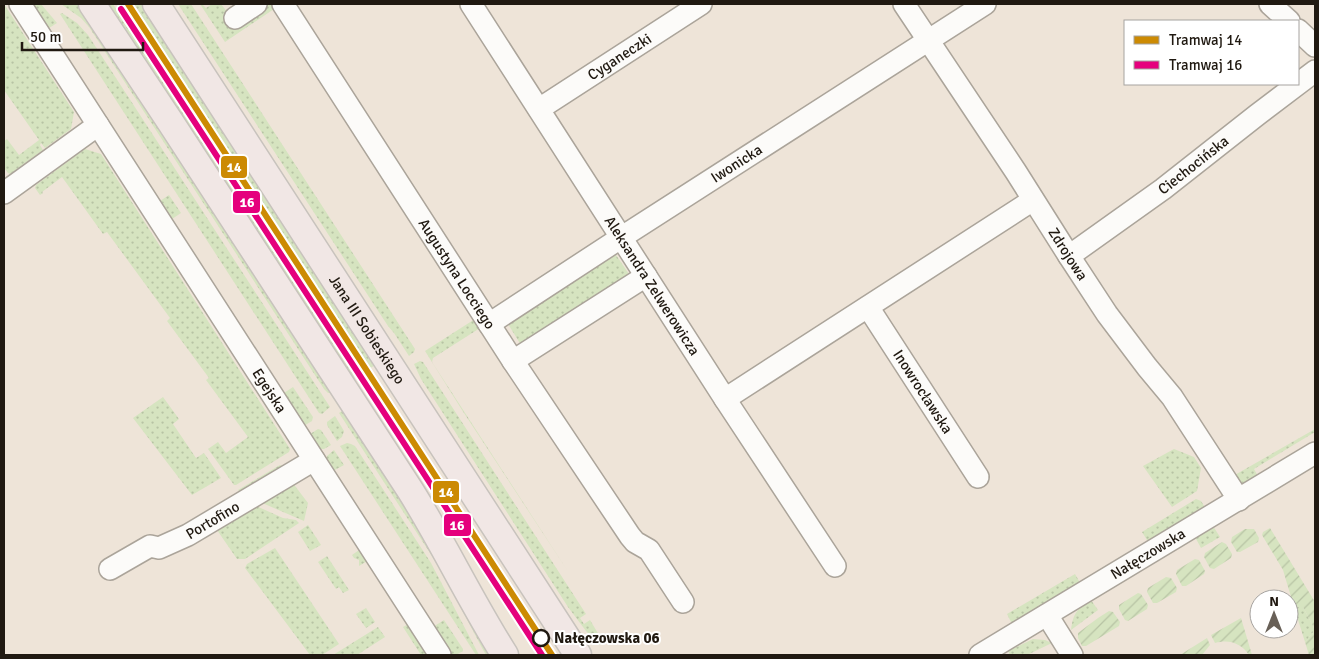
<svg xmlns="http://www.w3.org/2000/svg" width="1319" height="659" font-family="Signika,sans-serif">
<defs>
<pattern id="grass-dots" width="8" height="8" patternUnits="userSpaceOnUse" patternTransform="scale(1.25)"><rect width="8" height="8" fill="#d6e4c0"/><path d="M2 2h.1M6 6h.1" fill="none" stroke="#b7c3a4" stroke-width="1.8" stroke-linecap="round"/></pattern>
<pattern id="garden-furrows" width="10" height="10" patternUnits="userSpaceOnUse" patternTransform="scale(1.25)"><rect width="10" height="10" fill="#d6e4c0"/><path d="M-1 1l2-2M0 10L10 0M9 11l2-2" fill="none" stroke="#b7c3a4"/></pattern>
</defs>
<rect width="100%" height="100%" fill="#eee4d8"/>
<!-- grass -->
<g fill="url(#grass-dots)">
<path d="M4,4L74,112L71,129L45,148L41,143L40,145L43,150L10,174L8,173L4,168V141L7,139L19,155L39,140L4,90Z"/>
<path d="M29,4H41L57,23L46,30Z"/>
<path d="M61,4H78L86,13L334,393H328L324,389L89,27L81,18Z"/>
<path d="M103,4H113L354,376L355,379L351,382Z"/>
<path d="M133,4H144L378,364L370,368Z"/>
<path d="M178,4H191L415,349L414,352L409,356L394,333L388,326Z"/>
<path d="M200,4H202L206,8L212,4H221L228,13L234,26L268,4H271L281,20L274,9L225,42Z"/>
<path d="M62,13L77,23L88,35L330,407L322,414L319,413L60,14Z"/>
<path d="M85,149L101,154L290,449L289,452L236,485H234L208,449L218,442L226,453L248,437L206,380L209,378L167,321L170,318L107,232L103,234L62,177L42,192L43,193L40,195L35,188L36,185Z"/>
<path d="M169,195L181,213L169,221L157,203Z"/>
<path d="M616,255L629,274L627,277L521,345L508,324L611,257Z"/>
<path d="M475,319L480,328L433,358L432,362L569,573L462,410L425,351Z"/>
<path d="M420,361L423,362L586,614L580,618L584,624L590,620L602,640L601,644L599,645L586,631L568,607L421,379L414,364Z"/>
<path d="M293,387L313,417L312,421L302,427L281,395Z"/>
<path d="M163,397L179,419L173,424L196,458L204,453L221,478L192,495L133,418Z"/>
<path d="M345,409L396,486L494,655H486L482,648L441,570L339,413Z"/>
<path d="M335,416L344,431L342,437L337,441L327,425V422Z"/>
<path d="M318,429L321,430L331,445L324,449H318L307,436Z"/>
<path d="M1315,429V432L1254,469L1259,478C1247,483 1243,487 1233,476Z"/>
<path d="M347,443L351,444L355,446L431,563L479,655H476L340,446Z"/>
<path d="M1174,449L1194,457L1201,468L1197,491L1172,507L1143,466Z"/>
<path d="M334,450L344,465L333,471L325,462L327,456Z"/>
<path d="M280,465L282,466L285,471L243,496L238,490Z"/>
<path d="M292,482L308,503L304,521L260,502Z"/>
<path d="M1196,499L1201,501L1206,509L1151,541L1147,540L1142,532Z"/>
<path d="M254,505L283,518L296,520L299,523L245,559H237L217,530L223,520Z"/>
<path d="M308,525L321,545L310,551L298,532Z"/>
<path d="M1213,526L1220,537L1201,548L1195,537Z"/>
<path d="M275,548L339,644L322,655H310L245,568L247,564Z"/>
<path d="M362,548L369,560L359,566V560L354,558L352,555Z"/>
<path d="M327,556L349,590L343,593L339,587L336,589L318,562Z"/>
<path d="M1075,574L1079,581V583L1014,623L1011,622L1007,614Z"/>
<path d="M1091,600L1098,610L1071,630C1073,613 1077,609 1091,600Z"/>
<path d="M1294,607H1303L1315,630L1305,642Z"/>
<path d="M366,608L375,622L366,628L356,614Z"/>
<path d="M444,620L463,649V651L456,655H451L433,627Z"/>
<path d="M410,623L431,655H421L403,627Z"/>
<path d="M378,627L385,637L357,655H333Z"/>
<path d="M1033,639L1045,640L1052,643L1027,655H1010L1008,651Z"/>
</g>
<!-- garden -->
<g fill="url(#garden-furrows)">
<path d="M1270,528L1315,602V655H1309L1305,642L1315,630L1303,607H1294L1283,570L1262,535L1263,532Z"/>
<path d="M1245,529H1254L1259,538L1258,542L1240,552H1237L1231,542L1232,537Z"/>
<path d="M1222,542L1226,544L1232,554L1231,558L1214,569L1210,568L1204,557L1205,553Z"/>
<path d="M1195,559L1199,560L1205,571L1204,574L1186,586H1182L1176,574L1177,570Z"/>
<path d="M1166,577L1171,578L1177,588L1176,592L1157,603H1153L1147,592L1148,588Z"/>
<path d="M1138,593L1141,594L1148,605L1147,609L1128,621L1125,620L1119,609V605Z"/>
<path d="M1109,611L1113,612L1120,622L1119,626L1086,646H1082L1078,638V633L1098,618Z"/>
<path d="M1241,618L1252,655H1249C1241,643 1229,639 1215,643L1211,635Z"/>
<path d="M1207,638L1210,645L1202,655H1180Z"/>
</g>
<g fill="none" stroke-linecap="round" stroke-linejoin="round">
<!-- minor casing -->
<g stroke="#aba49a" stroke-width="24">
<g id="minor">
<path id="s1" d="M20,4L440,655"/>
<path id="s2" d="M283,4L513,361L630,536L635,542L649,550L683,602"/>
<path id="s3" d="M471,4L725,399L835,566"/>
<path id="s4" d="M904,4L1016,172L1069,256L1107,314L1147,367L1172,397L1239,500"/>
<path d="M1270,4L1289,21"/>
<path d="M235,18L256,4"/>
<path d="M1298,30L1315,46"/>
<path id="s5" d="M539,109L701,4"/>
<path d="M4,193L98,125"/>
<path id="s6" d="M1069,256L1163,189L1257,115L1315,71"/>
<path id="s7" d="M868,307L978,477"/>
<path id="s8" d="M489,324L622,237L985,4"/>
<path d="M513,361L646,276"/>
<path d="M725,399L1033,200"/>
<path id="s9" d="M110,569L150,546L159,548L188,535L314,460"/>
<path d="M1047,615L1072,655"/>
<path id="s10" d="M980,655L1315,453"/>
</g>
</g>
<!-- major casing -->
<g stroke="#c8c3bd" stroke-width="29">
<g id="major">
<path d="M92,4L171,123L410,490C444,544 471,602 505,655"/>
<path id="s11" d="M156,4L578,655"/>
</g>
</g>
<!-- minor -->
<use href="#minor" stroke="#fcfbf9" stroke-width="21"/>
<!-- major -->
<use href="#major" stroke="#f1e7e5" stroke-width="26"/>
<!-- tram-1 casing -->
<g stroke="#fff" stroke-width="10">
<path id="tram-1" d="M128,4L552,655"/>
</g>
<!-- tram-2 casing -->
<g stroke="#fff" stroke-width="10">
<path id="tram-2" d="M121,9L542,655"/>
</g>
<!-- tram-1 -->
<use href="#tram-1" stroke="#cc8a03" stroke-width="6"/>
<!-- tram-2 -->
<use href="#tram-2" stroke="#e5007d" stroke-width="6"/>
</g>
<!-- markers -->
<circle fill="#fff" stroke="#201911" stroke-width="2.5" cx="541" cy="638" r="8"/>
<g text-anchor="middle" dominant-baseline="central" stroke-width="4" stroke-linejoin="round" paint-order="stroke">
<!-- street labels -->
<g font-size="15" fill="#201911" stroke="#fff">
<text stroke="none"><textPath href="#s5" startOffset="96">Cyganeczki</textPath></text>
<text stroke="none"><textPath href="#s8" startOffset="295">Iwonicka</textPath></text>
<text stroke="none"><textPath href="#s6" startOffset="154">Ciechocińska</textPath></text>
<text stroke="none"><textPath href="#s4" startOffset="299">Zdrojowa</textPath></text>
<text stroke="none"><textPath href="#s2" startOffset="321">Augustyna Locciego</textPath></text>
<text stroke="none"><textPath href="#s3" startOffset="335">Aleksandra Zelwerowicza</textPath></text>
<text stroke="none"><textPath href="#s11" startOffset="388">Jana III Sobieskiego</textPath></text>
<text stroke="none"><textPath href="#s1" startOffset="460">Egejska</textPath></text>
<text stroke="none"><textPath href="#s7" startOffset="101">Inowrocławska</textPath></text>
<text stroke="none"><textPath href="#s9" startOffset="116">Portofino</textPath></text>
<text stroke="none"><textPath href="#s10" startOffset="196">Nałęczowska</textPath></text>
</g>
<!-- stop labels -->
<g font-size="15" font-weight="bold" fill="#201911" stroke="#fff" text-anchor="start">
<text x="554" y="638">Nałęczowska 06</text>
</g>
</g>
<g stroke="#fff" stroke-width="2">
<rect x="220" y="155" width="28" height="24" rx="5" fill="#cc8a03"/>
<rect x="232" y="190" width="29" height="24" rx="5" fill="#e5007d"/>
<rect x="432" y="480" width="28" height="24" rx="5" fill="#cc8a03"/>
<rect x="443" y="513" width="29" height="24" rx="5" fill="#e5007d"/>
</g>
<g font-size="14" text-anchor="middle" font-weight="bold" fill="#fff">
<text x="234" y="172">14</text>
<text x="247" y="207">16</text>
<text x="446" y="497">14</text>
<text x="457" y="530">16</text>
</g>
<!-- border -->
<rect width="1319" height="659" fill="none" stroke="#201911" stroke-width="10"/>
<!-- legend -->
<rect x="1124" y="20" width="175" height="65" fill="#ffffff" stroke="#a6a3a0"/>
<rect x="1134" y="36" width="25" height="8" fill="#cc8a03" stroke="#a6a3a0"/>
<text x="1169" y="45" font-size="15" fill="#201911">Tramwaj 14</text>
<rect x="1134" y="61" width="25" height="8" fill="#e5007d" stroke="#a6a3a0"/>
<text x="1169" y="70" font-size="15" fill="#201911">Tramwaj 16</text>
<!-- north arrow -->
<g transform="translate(1274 614)"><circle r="24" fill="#ffffff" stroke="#a6a3a0"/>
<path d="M0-4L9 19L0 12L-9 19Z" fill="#686057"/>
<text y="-8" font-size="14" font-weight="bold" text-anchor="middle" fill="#201911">N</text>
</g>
<!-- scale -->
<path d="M22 42v8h121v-8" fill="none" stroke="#201911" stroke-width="2.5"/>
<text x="30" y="42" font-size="15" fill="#201911" stroke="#ffffff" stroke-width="4" paint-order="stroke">50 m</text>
</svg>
